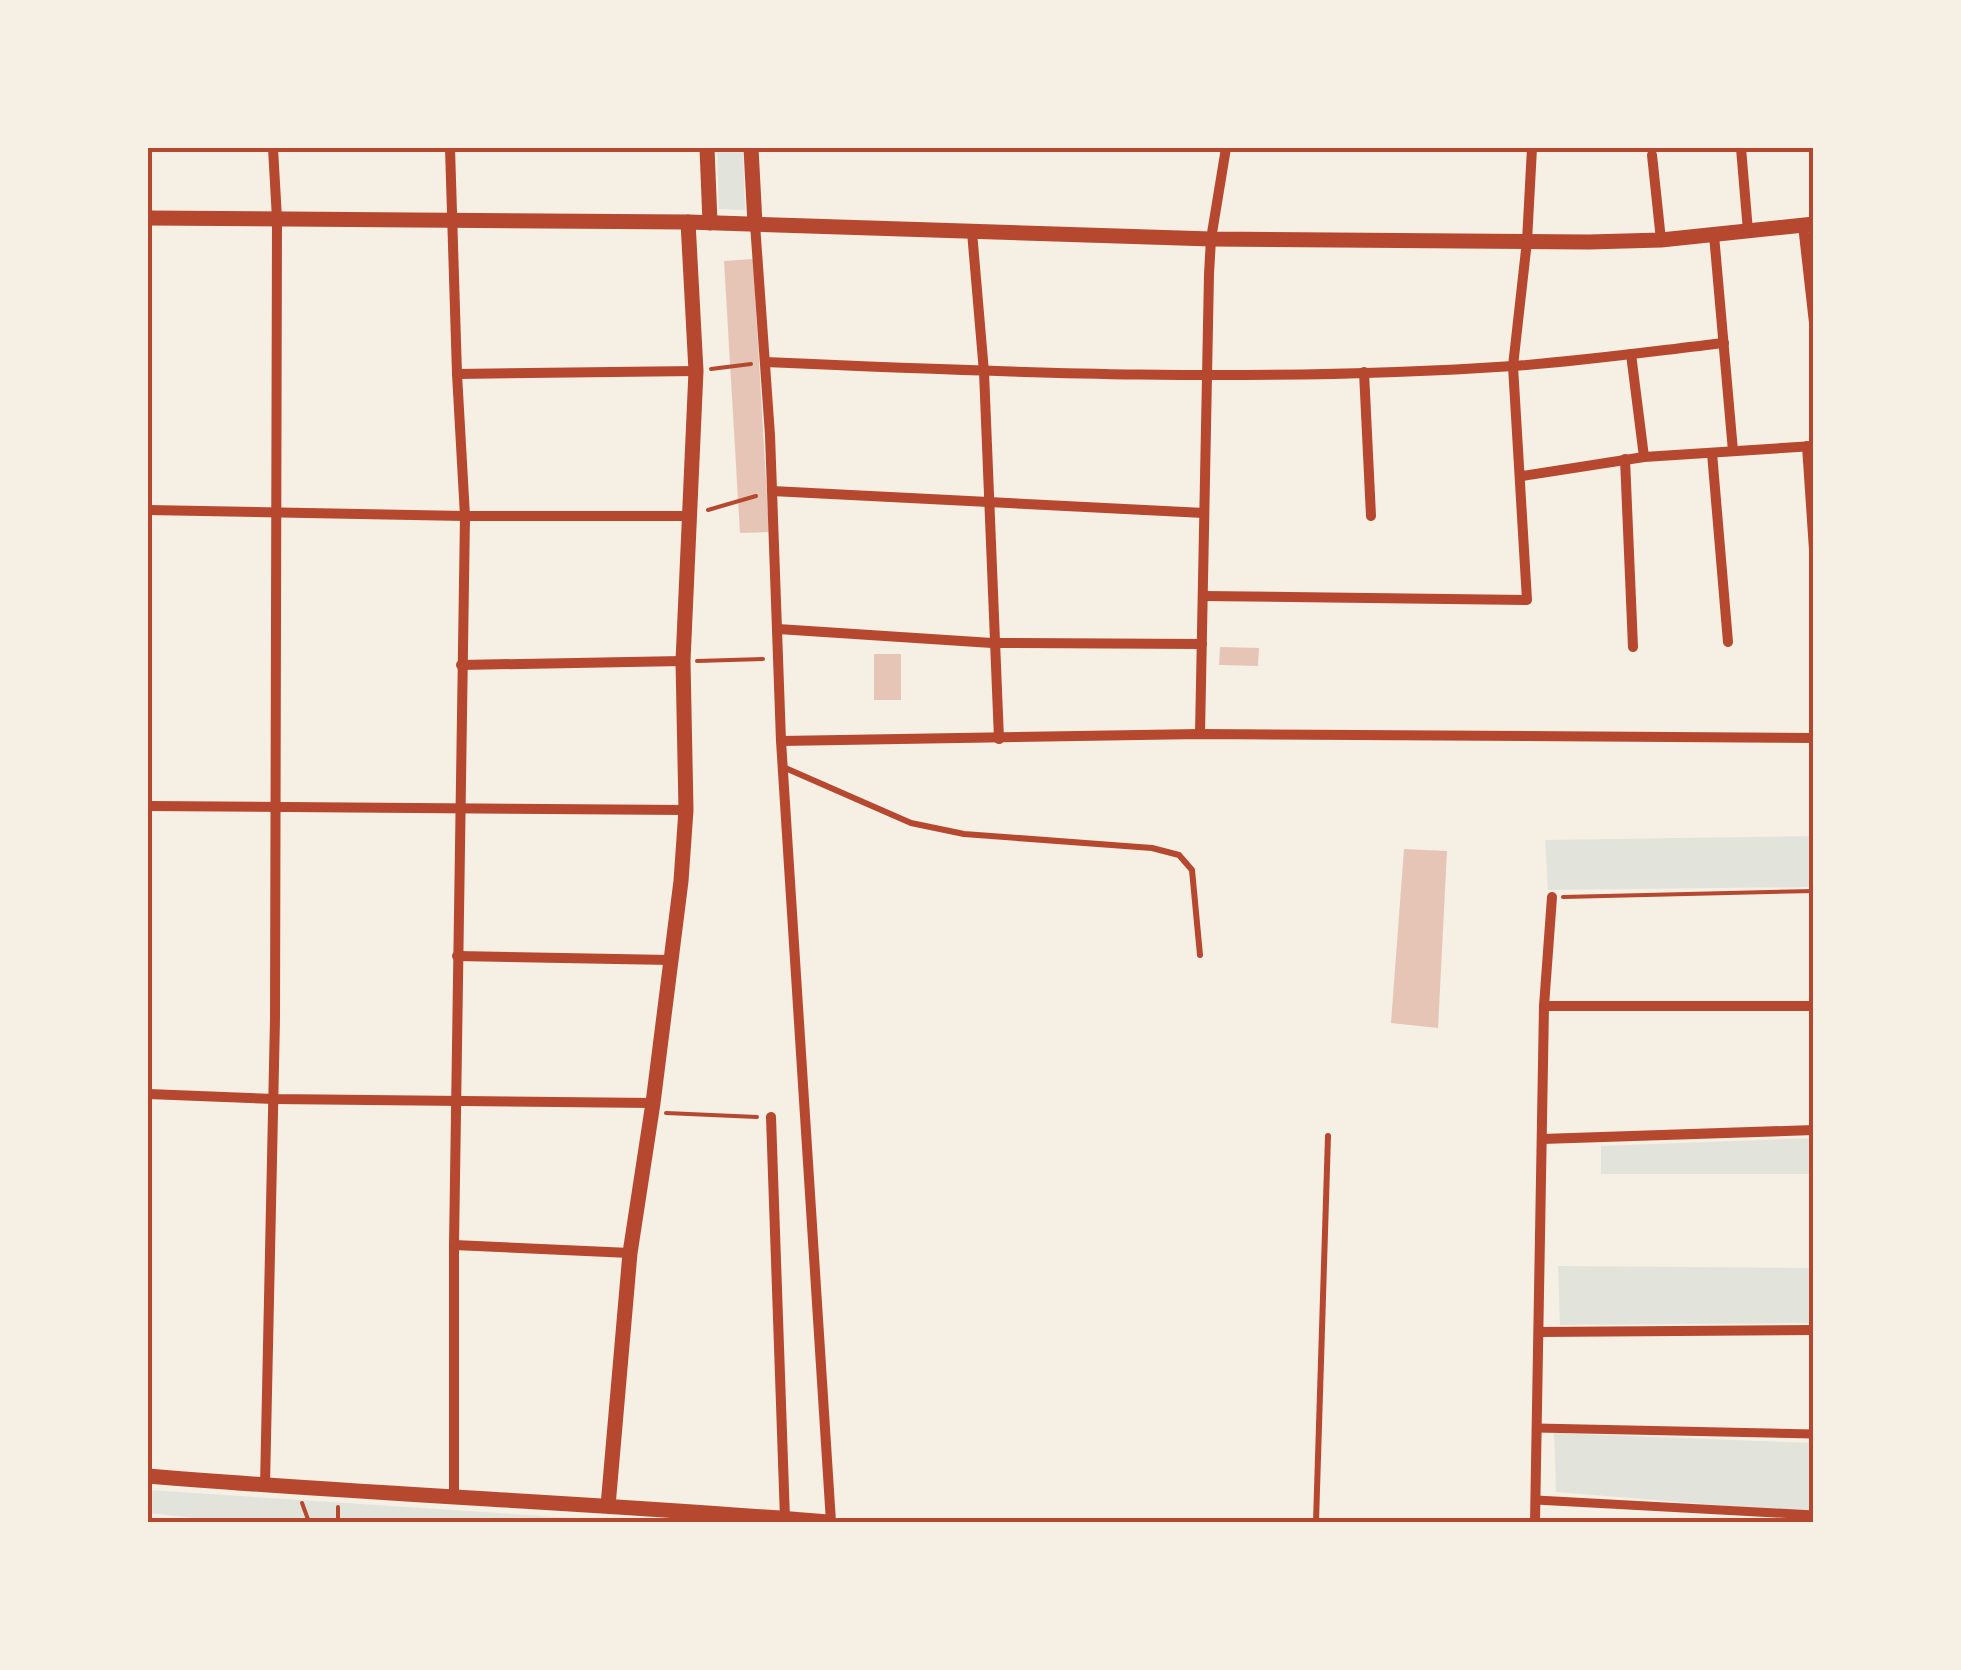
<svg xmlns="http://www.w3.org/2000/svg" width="1961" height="1670" font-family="'IBM Plex Sans',sans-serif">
<rect width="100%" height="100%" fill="#f6efe4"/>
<!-- green -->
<g fill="#e2e4dc">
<path d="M717,148H743L745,210L719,209Z"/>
<path d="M1813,836V887L1548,890L1545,840Z"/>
<path d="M1813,1138V1174H1601V1146Z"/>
<path d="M1558,1266L1813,1268V1323L1560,1325Z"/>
<path d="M1554,1433L1813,1443V1513L1556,1492Z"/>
<path d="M148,1490L604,1520V1522H231L148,1513Z"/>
</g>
<!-- building -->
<g fill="#e6c5b7">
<path d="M753,259L769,532L740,533L724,261Z"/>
<path d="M1220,647L1259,648L1258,666L1219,665Z"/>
<rect x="874" y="654" width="27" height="46"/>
<path d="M1404,849L1447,851L1438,1028L1391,1023Z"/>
</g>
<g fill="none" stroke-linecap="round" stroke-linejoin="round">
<!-- path -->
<g stroke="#b5482f" stroke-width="4">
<path d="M711,369L751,364"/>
<path d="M708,510L756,496"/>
<path d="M697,661L763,659"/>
<path d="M1563,897L1814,891"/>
<path d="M666,1113L757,1117"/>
<path d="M302,1503L309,1522"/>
<path d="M338,1522V1507"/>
</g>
<!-- service -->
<g stroke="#b5482f" stroke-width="6">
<path d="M783,767L911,823L964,834L1152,848L1179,855L1192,870L1200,955"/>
<path d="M1316,1522L1328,1136"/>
</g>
<!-- pedestrian -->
<g stroke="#b5482f" stroke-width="9">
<path d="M1537,1428L1814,1434"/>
<path d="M1536,1500L1814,1515"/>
</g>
<!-- minor -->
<g stroke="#b5482f" stroke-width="10">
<path d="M450,148L457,374L465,516L454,1245V1497"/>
<path d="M1741,148L1748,231"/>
<path d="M1652,155L1661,240"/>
<path d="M755,224L770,435L781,741L831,1522"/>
<path d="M1803,225L1814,323"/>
<path d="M972,232L984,372L999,739"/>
<path d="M1714,235L1733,451"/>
<path d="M1631,354L1644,457"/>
<path d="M765,362C1014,373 1264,383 1513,366C1584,361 1654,351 1724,343"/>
<path d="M1364,372L1371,516"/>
<path d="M457,374L696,371"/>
<path d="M1807,446L1814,550"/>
<path d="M1712,453L1728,642"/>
<path d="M1625,459L1633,647"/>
<path d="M1522,476L1644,457L1814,446"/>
<path d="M772,491L1204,513"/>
<path d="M148,510L465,516H689"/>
<path d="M1203,596L1527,600L1513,366L1527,241L1532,148"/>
<path d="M778,629L992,643L1202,644"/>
<path d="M461,665L683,661"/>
<path d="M1200,734L1209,274L1211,239L1226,148"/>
<path d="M781,741L1200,734L1814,738"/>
<path d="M148,806L686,810"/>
<path d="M457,956L670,960"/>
<path d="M1544,1006H1814"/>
<path d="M148,1094L274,1099L653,1103"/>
<path d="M771,1117L785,1519"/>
<path d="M1542,1139L1814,1130"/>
<path d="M454,1245L630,1253"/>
<path d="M1539,1332L1814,1330"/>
<path d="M265,1486L275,1019L277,219L273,148"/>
<path d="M1535,1522L1544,1006L1552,897"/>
</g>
<!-- tertiary -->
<g stroke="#b5482f" stroke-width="15">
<path d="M707,148L710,223"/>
<path d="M751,148L755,224"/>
<path d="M148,218L688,222L1211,239L1589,242L1661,240L1814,224"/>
<path d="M148,1476C374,1495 601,1503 828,1522"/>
<path d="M608,1506L630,1253L653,1103L681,881L686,810L683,661L696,371L688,222"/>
</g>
</g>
<!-- border -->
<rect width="1961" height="1670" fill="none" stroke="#f6efe4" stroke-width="300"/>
<rect x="150" y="150" width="1661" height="1370" fill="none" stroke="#b5482f" stroke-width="4"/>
</svg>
